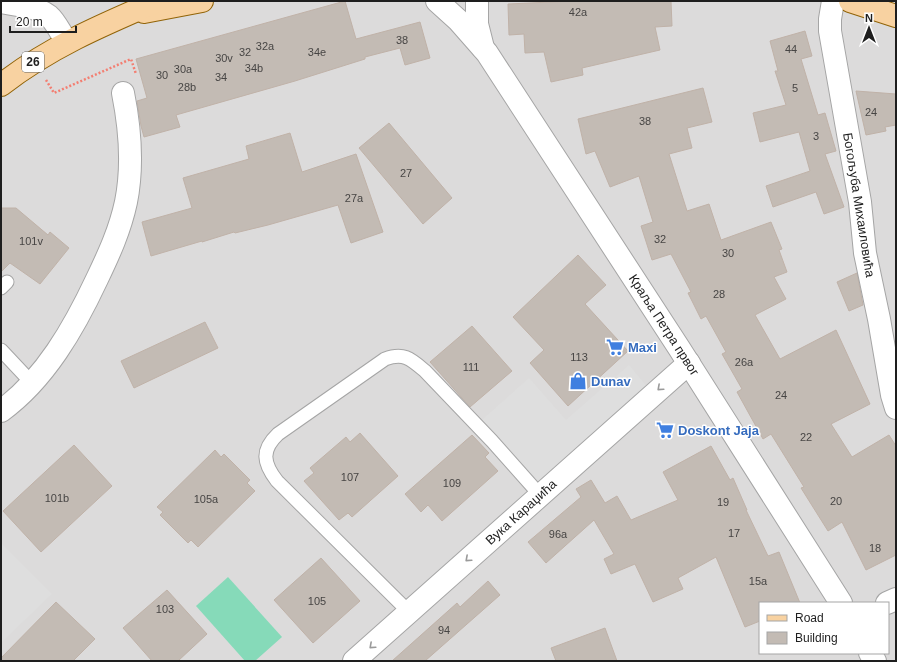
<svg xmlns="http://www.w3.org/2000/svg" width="897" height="662" font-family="Helvetica,sans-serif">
<rect width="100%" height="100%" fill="#efebe5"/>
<!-- residential -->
<path fill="#dcdbdb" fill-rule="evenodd" d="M1,1H896V661H1ZM760,603H888V653H760Z"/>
<!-- pitch -->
<path fill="#86dab9" d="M228,577L282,637L255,661H245L196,606Z"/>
<!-- parking -->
<g fill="#dedede">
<path d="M629,365L648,388L538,484L482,420L529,378L566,420Z"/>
<path d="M1,543L52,594L1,643Z"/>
</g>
<!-- building -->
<g fill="#c3bbb4" stroke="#c0b2a8">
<path d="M345,1L356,39L420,22L430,58L405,65L400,48L365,57V59L295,81L176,115L180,127L144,137L141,126L137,101L147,98L136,59Z"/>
<path d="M572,1H671L672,26L655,27L660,50L582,68L583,75L551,82L544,52L525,53L524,34L509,35L508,4Z"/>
<path d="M805,31L812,56L801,59L818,115L825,113L836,151L825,154L844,207L824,214L816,192L773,207L766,186L810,171L799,132L760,142L753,113L786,105L775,71H778L770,41Z"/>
<path d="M703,88L712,122L687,128L692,148L669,154L687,211L709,204L721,240L771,222L782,249L779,250L787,272L774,277L786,299L755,315L780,359L836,330L870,404L831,424L852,457L889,435L896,446V555L866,570L842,522L828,531L801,488L804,487L771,434L763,439L737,392L742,389L722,354L726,352L706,316L701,319L688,293L691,292L671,254L652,260L641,226L653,222L639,176L610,187L595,151L586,154L578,119Z"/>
<path d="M856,91L896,94V125L885,127L886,131L866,135Z"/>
<path d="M389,123L452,198L423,224L359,148Z"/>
<path d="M290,133L302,172L356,154L383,232L351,243L338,205L268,225L235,233L234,232L202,242V241L151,256L142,222L192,208L183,178L249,159L246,146Z"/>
<path d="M1,208H16L48,235L50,232L69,248L40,284L10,263L1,272Z"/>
<path d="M578,255L606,285L585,304L628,351L568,406L530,363L544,350L513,317Z"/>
<path d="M857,273L863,305L849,311L837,282Z"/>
<path d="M205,322L218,348L134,388L121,361Z"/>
<path d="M472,326L512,371L470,407L430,362Z"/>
<path d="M360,433L398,476L352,517L348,513L339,520L304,481L314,473L310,468L346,437L350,442Z"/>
<path d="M472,435L489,453L485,457L498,471L442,521L428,505L421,512L405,494Z"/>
<path d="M74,445L112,486L41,552L3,511Z"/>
<path d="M711,446L730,480L733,478L747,510H746L768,556L779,552L800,603H760V621L745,627L716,557L678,578L683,589L653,602L635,564L611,574L604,559L614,554L594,520L546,563L528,542L581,497L576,489L591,480L605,503L617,496L631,520L678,500L663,472Z"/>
<path d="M215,450L221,457L224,454L250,480L247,483L255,491L198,547L191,540L188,543L160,515L163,512L157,507Z"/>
<path d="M321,558L360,601L313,643L274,600Z"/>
<path d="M488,581L500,595L425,661H392L457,603L460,607Z"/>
<path d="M167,590L207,634L178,661H152L123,628Z"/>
<path d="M56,602L95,639L73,661H1V658Z"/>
<path d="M605,628L617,661H556L551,648Z"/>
</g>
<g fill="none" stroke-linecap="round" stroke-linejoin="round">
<!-- service casing -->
<g stroke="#a5a5a5" stroke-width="15">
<g id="service">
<path d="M1,288L7,282"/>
<path d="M1,350L32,383"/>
<path d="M409,612L277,481C263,463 261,450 278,434L385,359C404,352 411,359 425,371L492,441L540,495"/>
</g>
</g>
<!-- minor casing -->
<g stroke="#a5a5a5" stroke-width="24">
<g id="minor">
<path d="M833,1L830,19V31L860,202L865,253L879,319L892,395L896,408"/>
<path d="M1,2C16,5 36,6 49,16C56,22 61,34 67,42"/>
<path d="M1,411C45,379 74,328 97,279C109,254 120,230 126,202C133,167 130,128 123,93"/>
<path d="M887,603L896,599"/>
<path d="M354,661L689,363"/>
</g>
</g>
<!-- tertiary casing -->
<g stroke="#a5a5a5" stroke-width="24">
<g id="tertiary">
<path d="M437,1L458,20L487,53L679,348L841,603"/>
<path d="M477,1V24L483,48"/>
<path d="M870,653L875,661"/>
</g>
</g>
<!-- primary casing -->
<g stroke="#916307" stroke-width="24">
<g id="primary">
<path d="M850,1L896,16"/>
<path d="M144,12L202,1"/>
<path d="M1,85C50,47 102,25 158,1"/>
</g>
</g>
<!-- path -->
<path stroke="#f37e71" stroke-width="2.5" stroke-dasharray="2 2" stroke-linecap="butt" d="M46,80L54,93L131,59L136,74"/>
<!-- service -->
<use href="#service" stroke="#fff" stroke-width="13"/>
<!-- minor -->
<use href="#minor" stroke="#fff" stroke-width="22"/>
<!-- tertiary -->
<use href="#tertiary" stroke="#fff" stroke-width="22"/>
<!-- primary -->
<use href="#primary" stroke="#f8d2a1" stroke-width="22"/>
</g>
<!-- one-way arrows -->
<defs><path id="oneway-chevron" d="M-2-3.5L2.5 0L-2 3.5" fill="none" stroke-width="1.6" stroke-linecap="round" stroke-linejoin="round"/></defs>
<g stroke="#9a9a9a">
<use href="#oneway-chevron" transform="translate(660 388) rotate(138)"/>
<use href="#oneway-chevron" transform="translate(468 559) rotate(138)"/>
<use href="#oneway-chevron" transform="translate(372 646) rotate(138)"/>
</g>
<!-- icons -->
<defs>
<g id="supermarket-bare" transform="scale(1.38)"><path d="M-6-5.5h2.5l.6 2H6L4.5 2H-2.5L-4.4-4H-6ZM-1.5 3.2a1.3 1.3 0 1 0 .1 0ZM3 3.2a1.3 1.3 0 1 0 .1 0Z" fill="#3f7fe0" stroke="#fff" stroke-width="2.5" paint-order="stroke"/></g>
<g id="shop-bare" transform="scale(1.38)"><path d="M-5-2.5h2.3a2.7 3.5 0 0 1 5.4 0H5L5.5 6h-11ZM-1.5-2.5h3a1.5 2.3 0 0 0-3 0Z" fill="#3f7fe0" stroke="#fff" stroke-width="2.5" paint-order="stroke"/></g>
</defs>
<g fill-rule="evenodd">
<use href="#supermarket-bare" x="615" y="347"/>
<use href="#shop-bare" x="578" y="381"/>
<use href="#supermarket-bare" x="665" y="430"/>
</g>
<g text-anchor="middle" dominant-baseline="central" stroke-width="3" stroke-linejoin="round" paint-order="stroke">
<!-- number labels -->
<g font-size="11" fill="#474544">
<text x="578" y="12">42a</text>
<text x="402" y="40">38</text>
<text x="265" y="46">32a</text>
<text x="791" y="49">44</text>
<text x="245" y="52">32</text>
<text x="317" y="52">34e</text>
<text x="224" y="58">30v</text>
<text x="254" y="68">34b</text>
<text x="183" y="69">30a</text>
<text x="162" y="75">30</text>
<text x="221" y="77">34</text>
<text x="187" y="87">28b</text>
<text x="795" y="88">5</text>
<text x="871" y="112">24</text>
<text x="645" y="121">38</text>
<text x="816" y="136">3</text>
<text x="406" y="173">27</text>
<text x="354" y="198">27a</text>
<text x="660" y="239">32</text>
<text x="31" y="241">101v</text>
<text x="728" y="253">30</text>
<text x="719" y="294">28</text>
<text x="579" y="357">113</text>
<text x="744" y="362">26a</text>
<text x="471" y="367">111</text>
<text x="781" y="395">24</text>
<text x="806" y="437">22</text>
<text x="350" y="477">107</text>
<text x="452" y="483">109</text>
<text x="57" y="498">101b</text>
<text x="206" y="499">105a</text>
<text x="836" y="501">20</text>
<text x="723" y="502">19</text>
<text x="734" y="533">17</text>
<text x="558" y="534">96a</text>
<text x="875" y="548">18</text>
<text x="758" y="581">15a</text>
<text x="317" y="601">105</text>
<text x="165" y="609">103</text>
<text x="444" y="630">94</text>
</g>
<!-- shield labels -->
<rect fill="#fff" stroke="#626262" stroke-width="1" x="22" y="52" width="22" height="20" rx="3"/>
<g font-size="12" font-weight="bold" fill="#1e1e1e">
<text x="33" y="62">26</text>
</g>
<!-- street labels -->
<g font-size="13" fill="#1e1e1e" stroke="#fff">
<text transform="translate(859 205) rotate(81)">Богољуба Михаиловића</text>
<text transform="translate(664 325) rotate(57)">Краља Петра првог</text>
<text transform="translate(521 512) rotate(-42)">Вука Караџића</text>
</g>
<!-- shop labels -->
<g font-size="13" font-weight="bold" fill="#366cbe" stroke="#fff" text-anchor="start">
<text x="628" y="347">Maxi</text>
<text x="591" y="381">Dunav</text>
<text x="678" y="430">Doskont Jaja</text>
</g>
</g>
<!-- border -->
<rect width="897" height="662" fill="none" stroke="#1e1e1e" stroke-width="4"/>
<!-- legend -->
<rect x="759" y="602" width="130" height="52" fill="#ffffff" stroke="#a5a5a5"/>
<rect x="767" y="615" width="20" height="6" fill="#f8d2a1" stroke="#a5a5a5"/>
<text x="795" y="622" font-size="12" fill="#1e1e1e">Road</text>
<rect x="767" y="632" width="20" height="12" fill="#c3bbb4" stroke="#a5a5a5"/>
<text x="795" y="642" font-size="12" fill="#1e1e1e">Building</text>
<!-- north arrow -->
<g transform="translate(869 28)" stroke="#ffffff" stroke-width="3" paint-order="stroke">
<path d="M0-3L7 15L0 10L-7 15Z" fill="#1e1e1e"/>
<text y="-6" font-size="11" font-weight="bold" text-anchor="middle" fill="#1e1e1e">N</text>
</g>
<!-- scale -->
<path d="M10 26v6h66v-6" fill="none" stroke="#1e1e1e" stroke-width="2"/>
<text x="16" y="26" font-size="12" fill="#1e1e1e" stroke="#ffffff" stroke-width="3" paint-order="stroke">20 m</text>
</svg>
